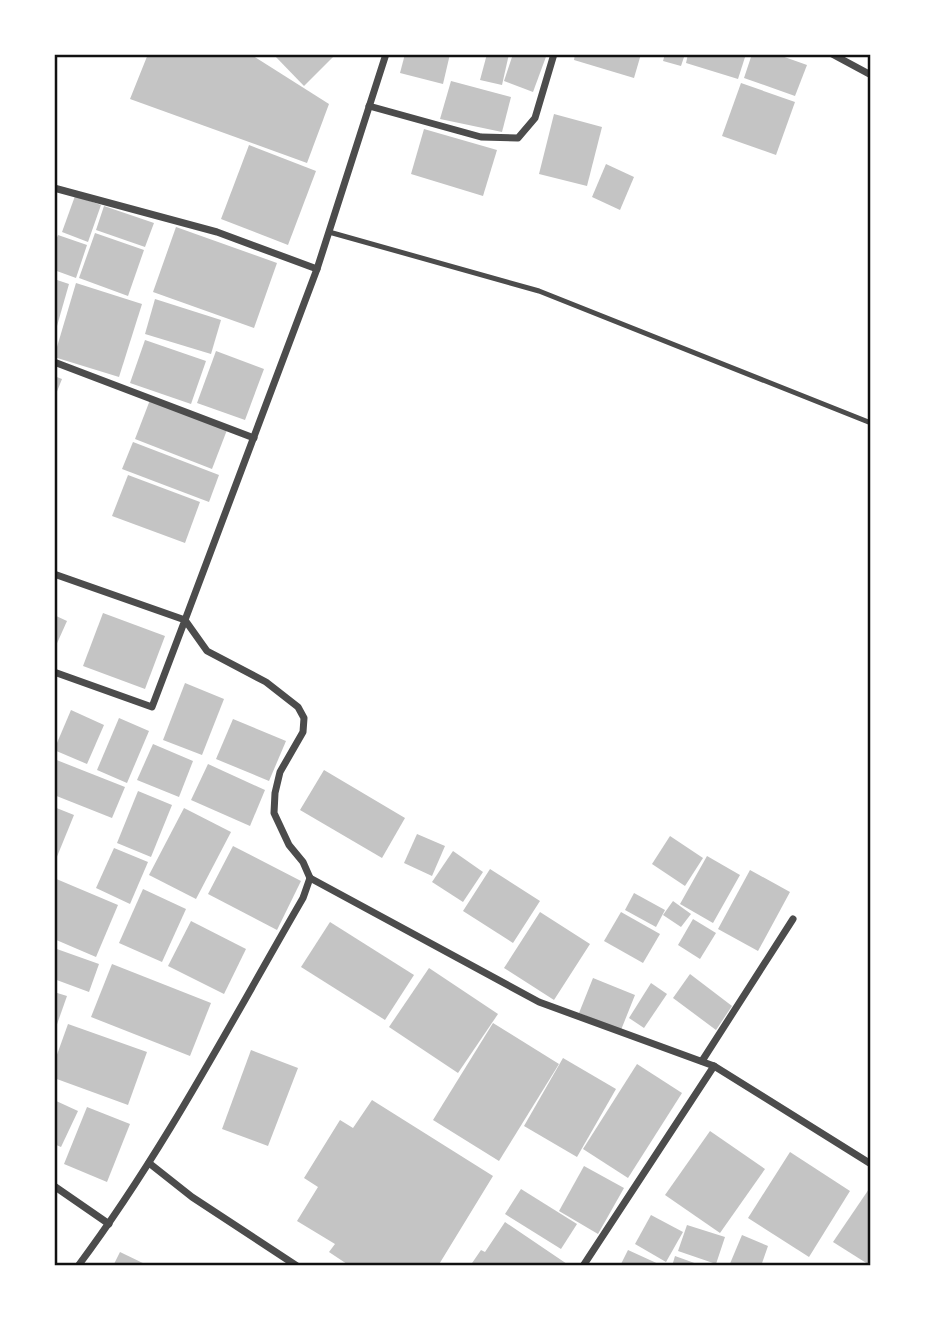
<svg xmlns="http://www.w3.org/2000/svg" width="925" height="1320" font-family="'PT Sans',sans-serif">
<rect width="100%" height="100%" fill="#fff"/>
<!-- building -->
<g fill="#c4c4c4">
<path d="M148,54H250L329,104L307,163L130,99Z"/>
<path d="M273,54H336L304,86Z"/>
<path d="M405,54H450L443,84L400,73Z"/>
<path d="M487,54H509L502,85L480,80Z"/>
<path d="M513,54H547L533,92L504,81Z"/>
<path d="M575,54H641L634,78L574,60Z"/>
<path d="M665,54H685L681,66L663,61Z"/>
<path d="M688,54H746L738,79L686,63Z"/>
<path d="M752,54H776L807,65L795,96L744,78Z"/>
<path d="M451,81L511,97L502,132L440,119Z"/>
<path d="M741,83L795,102L776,155L722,136Z"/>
<path d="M554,114L602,127L587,186L539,174Z"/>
<path d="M424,129L497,150L483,196L411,174Z"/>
<path d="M249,145L316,171L288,245L221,219Z"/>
<path d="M606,164L634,177L620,210L592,197Z"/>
<path d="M75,196L101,205L88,242L62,232Z"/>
<path d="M104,206L154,223L145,247L96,230Z"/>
<path d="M176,227L277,263L254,328L153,292Z"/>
<path d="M95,233L144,250L128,296L79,278Z"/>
<path d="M58,235L87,245L76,278L54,270V245Z"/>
<path d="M54,279L69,284L55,333H54Z"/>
<path d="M76,283L142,304L119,377L54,357Z"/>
<path d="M155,299L221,320L211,354L145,334Z"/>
<path d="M145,340L206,361L191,404L130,383Z"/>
<path d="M216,351L264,369L245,420L197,403Z"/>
<path d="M54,376L62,379L54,399Z"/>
<path d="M150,400L227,430L212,469L135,439Z"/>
<path d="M133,442L219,475L209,502L122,469Z"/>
<path d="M128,475L200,502L185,543L112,516Z"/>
<path d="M103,613L165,636L145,689L83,666Z"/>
<path d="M54,615L67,621L54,650Z"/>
<path d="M185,683L224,699L202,755L163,740Z"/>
<path d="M71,710L104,725L87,764L54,750Z"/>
<path d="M119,718L149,731L127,783L97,770Z"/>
<path d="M233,719L286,741L269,781L216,759Z"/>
<path d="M153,744L193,761L179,797L137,780Z"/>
<path d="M54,759L125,787L112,818L54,795Z"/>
<path d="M208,764L265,790L250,826L191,800Z"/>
<path d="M324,770L405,818L382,858L300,810Z"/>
<path d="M138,791L172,805L151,857L117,843Z"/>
<path d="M54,807L74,815L54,864Z"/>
<path d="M184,808L231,832L196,899L149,875Z"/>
<path d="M417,834L445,846L432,876L404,863Z"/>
<path d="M670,836L703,858L685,886L652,864Z"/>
<path d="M233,846L301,881L277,930L208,894Z"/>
<path d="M114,848L148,862L130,904L96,888Z"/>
<path d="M453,851L483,872L463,902L432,882Z"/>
<path d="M707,856L740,875L713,923L680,904Z"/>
<path d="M490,869L540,901L513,943L463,911Z"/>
<path d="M750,870L790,892L758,951L718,929Z"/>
<path d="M54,878L118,905L96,957L54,939Z"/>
<path d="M143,889L186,909L162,962L119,943Z"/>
<path d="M634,893L665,910L656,927L625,910Z"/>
<path d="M673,901L691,914L681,927L663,915Z"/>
<path d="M540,912L590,944L554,1000L504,968Z"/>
<path d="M621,912L660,934L643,963L604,941Z"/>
<path d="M693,919L716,933L700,959L678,945Z"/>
<path d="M191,921L246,949L224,994L168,966Z"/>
<path d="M330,922L414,975L385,1020L301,967Z"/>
<path d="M54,948L99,964L89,992L54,979Z"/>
<path d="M112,964L211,1003L190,1056L91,1017Z"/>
<path d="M429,968L498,1014L458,1073L389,1027Z"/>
<path d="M690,974L732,1006L716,1030L673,998Z"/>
<path d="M593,978L635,995L621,1030L579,1013Z"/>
<path d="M651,983L667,994L644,1028L629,1018Z"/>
<path d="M54,992L67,996L55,1030H54Z"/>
<path d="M493,1023L559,1064L499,1161L433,1120Z"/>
<path d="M68,1024L147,1052L128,1105L54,1078V1063Z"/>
<path d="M251,1050L298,1068L268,1146L222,1129Z"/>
<path d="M563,1058L616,1089L577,1157L524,1126Z"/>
<path d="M637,1064L682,1093L628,1178L583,1149Z"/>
<path d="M54,1100L78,1111L61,1147L54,1144Z"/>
<path d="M372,1100L493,1176L438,1266H350L329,1252L335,1244L297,1221L318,1187L304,1178L340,1120L353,1128Z"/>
<path d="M87,1107L130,1124L107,1182L64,1164Z"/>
<path d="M710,1131L765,1169L720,1233L665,1195Z"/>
<path d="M790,1152L850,1191L809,1257L748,1218Z"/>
<path d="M584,1166L624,1188L598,1234L559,1211Z"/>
<path d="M521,1189L577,1224L561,1249L505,1214Z"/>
<path d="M869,1189L871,1190V1266L833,1242Z"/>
<path d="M651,1215L683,1232L666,1262L635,1244Z"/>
<path d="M505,1222L570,1266H470L481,1250L485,1252Z"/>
<path d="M687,1225L725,1237L716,1264L678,1251Z"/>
<path d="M742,1235L768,1246L761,1266H729Z"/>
<path d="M628,1250L663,1266H620Z"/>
<path d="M120,1252L149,1266H113Z"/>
<path d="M675,1256L700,1265V1266H672Z"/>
</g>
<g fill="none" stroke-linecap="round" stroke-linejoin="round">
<!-- service -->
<path stroke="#4c4c4c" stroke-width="5" d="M329,232L539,291L871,423"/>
<!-- minor -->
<g stroke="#4c4c4c" stroke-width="7">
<path d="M832,54L871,75"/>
<path d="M369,106L481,137L518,138L535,118L554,54"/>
<path d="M54,188L217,232L317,269"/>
<path d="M54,362L254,438"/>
<path d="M54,574L185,620L152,707L54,672"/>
<path d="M310,878L303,862L289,845L274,813L275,793L280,772L303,732L304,718L298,707L266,682L207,651L185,620L317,269L386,54"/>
<path d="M310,878L539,1002L714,1066L871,1164"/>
<path d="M702,1061L793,919"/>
<path d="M149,1163L192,1197L297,1266"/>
<path d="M54,1186L109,1224"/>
<path d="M78,1266C164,1151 231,1022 303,898L310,878"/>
<path d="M583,1266L714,1066"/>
</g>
</g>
<!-- border -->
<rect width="925" height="1320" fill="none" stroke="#ffffff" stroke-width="112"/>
<rect x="56" y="56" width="813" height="1208" fill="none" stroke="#111" stroke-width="2.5"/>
</svg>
